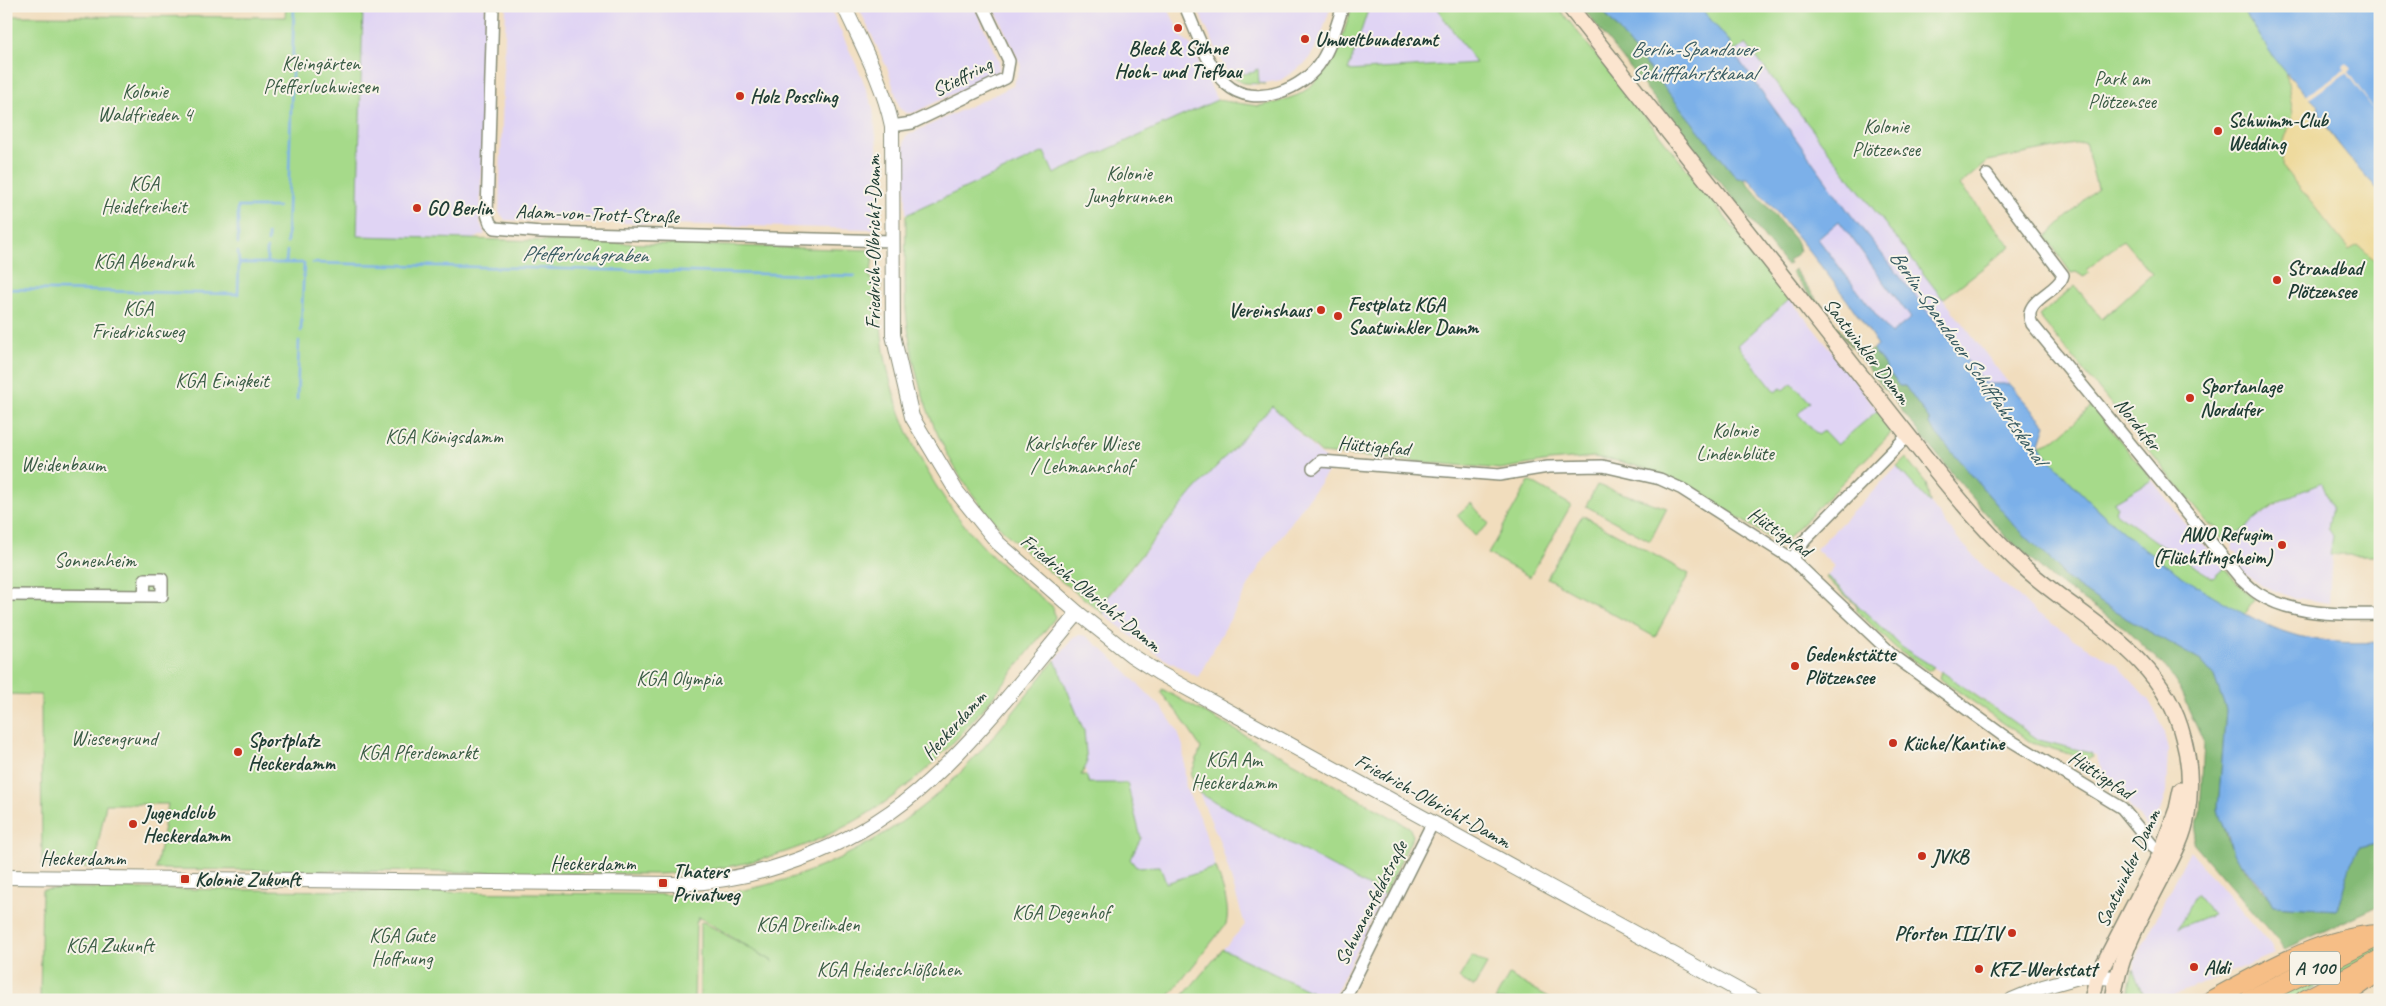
<svg xmlns="http://www.w3.org/2000/svg" width="2386" height="1006" font-family="Caveat,sans-serif">
<rect width="100%" height="100%" fill="#f7f3e8"/>
<filter id="ink" filterUnits="userSpaceOnUse"><feTurbulence type="fractalNoise" baseFrequency=".02" numOctaves="2"/><feDisplacementMap in="SourceGraphic" scale="10" xChannelSelector="R" yChannelSelector="G"/><feConvolveMatrix kernelMatrix="1 2 1 2 8 2 1 2 1" color-interpolation-filters="sRGB"/></filter>
<filter id="wash" filterUnits="userSpaceOnUse"><feTurbulence type="fractalNoise" baseFrequency=".0096" numOctaves="4" result="noise"/><feDisplacementMap in="SourceGraphic" scale="20" xChannelSelector="R" yChannelSelector="G"/><feGaussianBlur stdDeviation="1.12" result="paint"/><feColorMatrix in="noise" values="0 0 0 0 0 0 0 0 0 0 0 0 0 0 0 0 0 1.4 0 .05"/><feComposite in="paint" operator="in"/></filter>
<g filter="url(#wash)">
<rect width="100%" height="100%" fill="#f1ddbd"/>
<!-- built -->
<g fill="#e0d4f4">
<path d="M363,6H486L480,222L485,234L473,239L357,236Z"/>
<path d="M506,6H829L861,75L873,108L879,167V222L872,229L505,220L499,212Z"/>
<path d="M858,6H974L999,61V70L996,74L913,113H906L900,109L888,70Z"/>
<path d="M993,6H1167L1181,36L1192,46L1217,100L1054,174L1044,152L906,215L904,141L906,136L1013,86L1021,66Z"/>
<path d="M1196,6H1331L1319,42L1307,62L1281,80L1253,85L1238,81L1226,70Z"/>
<path d="M1369,6H1435L1476,63L1347,71Z"/>
<path d="M1746,43L2009,384H1985L1919,303L1851,215L1733,52Z"/>
<path d="M1839,221L1911,318L1891,334L1818,239Z"/>
<path d="M1790,299L1878,410L1837,445L1824,431L1819,436L1797,414L1810,402L1792,383L1783,390L1775,392L1738,345Z"/>
<path d="M1272,406L1332,466L1259,567L1198,677L1161,657L1131,636L1104,614L1102,605L1192,493Z"/>
<path d="M1897,467L1916,485L1959,540L1983,566L2036,612L2075,640L2116,664L2148,699L2161,722L2168,749L2166,793L2153,832L2150,831L2101,770L2103,768L2097,761L2096,755L2039,740L1975,694L1903,648L1827,576L1835,567L1816,549Z"/>
<path d="M2152,480L2184,522L2224,568L2214,578L2171,552L2114,512V502Z"/>
<path d="M2322,483L2332,508L2328,528L2333,536L2329,603L2291,597L2260,585L2243,572L2233,560L2237,553L2232,549L2233,539L2249,523L2294,494Z"/>
<path d="M1080,635L1086,636L1108,654L1162,708L1177,730L1183,746L1186,789L1200,817L1216,867L1166,883L1160,867H1136L1130,859L1141,838L1127,783H1088L1085,768L1087,764L1084,731L1055,660L1074,637Z"/>
<path d="M1199,793L1384,895L1332,1000H1328L1223,949L1245,925L1220,842Z"/>
<path d="M2190,851L2271,946L2274,954L2162,1000H2127L2135,961Z"/>
</g>
<!-- green -->
<g fill="#a6da8a" stroke="#628c5f">
<path d="M286,6H363L357,236L874,250L870,279L881,284C881,301 880,319 882,337C892,422 935,499 995,559C1013,576 1034,591 1053,607L1055,618C1018,664 983,713 941,755C864,833 765,871 656,874L156,869L168,804H106L98,845L97,868L42,865L41,695L6,694V16L285,17Z"/>
<path d="M1435,6H1557L1790,299L1738,345L1775,392L1781,388L1784,390L1792,383L1810,402L1798,414L1818,435L1824,431L1837,445L1878,410L1894,430L1781,545L1686,485L1644,468L1618,461L1594,457L1549,461L1500,469L1321,453L1272,406L1192,493L1102,603L1104,614C1068,586 1030,559 999,526C943,467 913,391 906,310C904,279 906,246 906,215L1044,152L1054,174L1217,100L1258,106L1275,103L1298,95L1309,88L1330,66L1337,53L1352,7L1368,10L1348,71L1476,63Z"/>
<path d="M1699,6H2239C2256,25 2268,55 2286,70L2380,192V555H2330L2333,536L2328,528L2332,508L2322,483C2301,491 2283,499 2265,512C2251,521 2239,538 2223,540L2217,533L2218,527L2209,524L2039,316L2075,286L2102,319L2152,274L2123,240L2086,270L2089,273L2084,277L2076,272L2071,273L2046,237L2097,188L2085,142L1988,161L1960,185L2011,246L1943,299L1746,44L1733,52L1729,41Z"/>
<path d="M1258,69L1259,83L1266,84L1243,83L1231,76L1232,71H1242L1243,74L1255,72V70Z"/>
<path d="M2092,406L2152,480L2114,502L2117,506L2115,512L2171,552L2213,578L2224,568L2254,600L2245,614C2164,574 2095,514 2039,446L2056,439Z"/>
<path d="M1906,458L1926,483L1930,503L1897,467Z"/>
<path d="M1529,481L1571,505L1530,577L1488,554Z"/>
<path d="M1597,485L1667,508L1650,541L1586,506Z"/>
<path d="M1471,503L1489,524L1475,536L1457,515Z"/>
<path d="M1582,515L1689,574L1655,637L1547,578Z"/>
<path d="M1827,576L1903,648L1934,667L1929,671L1899,651L1857,611V606L1826,578Z"/>
<path d="M1055,660L1084,731L1087,764L1081,775H1086L1089,783H1127L1141,838L1130,859L1136,867L1160,866L1166,883L1216,867C1221,884 1231,906 1226,924L1166,1000H700V923L703,922L774,962L699,917L696,923L694,1000H40L42,890L71,888L710,895C802,886 888,842 955,778C992,742 1023,699 1055,660Z"/>
<path d="M1941,671L2039,740L2091,753L2093,757L2088,759L2032,743L1939,678Z"/>
<path d="M1162,689L1409,827L1413,836L1384,895L1199,793L1191,775L1201,748L1180,716L1161,693Z"/>
<path d="M2196,894L2213,914L2178,928Z"/>
<path d="M2380,942V953L2290,1000H2264Z"/>
<path d="M1223,949L1328,1000L1181,998Z"/>
<path d="M1472,956L1487,964L1474,987L1459,978Z"/>
<path d="M2133,969L2145,1000H2127Z"/>
<path d="M1509,975L1553,1000H1495Z"/>
</g>
<!-- forest -->
<g fill="#84ba76" stroke="#527c55">
<path d="M1581,6H1599L1737,178H1743L1796,241L1800,251L1788,261L1790,264L1786,265Z"/>
<path d="M1794,269L1860,357L1873,349L1899,386H1905L1930,421L1929,425L2016,527L2058,567L2064,577L2115,612L2201,661L2214,676L2226,710L2218,808C2220,815 2231,851 2235,856C2247,874 2263,887 2273,906L2337,910L2351,863L2360,848L2376,844L2380,846V905L2285,949L2193,843L2200,813L2204,743L2179,688L2167,669L2125,628L2058,583L2005,536L1955,477L1791,272Z"/>
</g>
<!-- sand -->
<path fill="#eeda9e" stroke="#868c69" d="M2286,70C2296,83 2307,95 2318,106C2323,138 2363,164 2379,191C2383,198 2380,252 2380,265L2358,245L2349,250L2282,166L2283,144L2293,115Z"/>
<!-- water -->
<g fill="#7cb0e9" stroke="#4e768e" fill-rule="evenodd">
<path d="M1599,6H1699L1729,41L1733,52L1851,215L1985,384H2009L2046,425L2039,446C2091,509 2144,555 2214,596C2236,609 2258,622 2282,631C2313,642 2347,644 2380,642V711L2373,724V734L2380,747V846L2376,844L2360,848L2351,863L2337,910L2273,906L2264,889L2233,854L2228,835L2221,820L2218,808L2226,710L2214,676L2201,661L2115,612L2064,577L2058,567L2016,527L1929,425L1930,421L1905,386H1899L1873,349L1878,345C1839,284 1794,233 1748,178H1737ZM1839,221L1911,318L1891,334L1818,239Z"/>
<path d="M2239,6H2380V192C2363,172 2322,131 2318,106C2305,93 2291,79 2279,64C2264,46 2255,24 2239,6Z"/>
</g>
<!-- pier -->
<path fill="#f1ddbd" d="M2346,63L2351,69L2348,72L2380,118L2346,73L2309,99L2307,95L2344,70L2342,66Z"/>
<g fill="none" stroke-linecap="round" stroke-linejoin="round">
<!-- stream -->
<g stroke="#7cb0e9" stroke-width="2.5">
<path d="M268,242V235"/>
<path d="M287,243L294,6"/>
<path d="M238,244V207H278"/>
<path d="M238,252L239,263"/>
<path d="M267,262V249"/>
<path d="M286,262L287,251"/>
<path d="M313,263L855,276"/>
<path d="M6,289L238,294L239,263H304L301,331"/>
<path d="M297,399L299,341"/>
</g>
</g>
</g>
<g filter="url(#ink)">
<g fill="none" stroke-linecap="round" stroke-linejoin="round">
<!-- minor casing -->
<g stroke="#888d78" stroke-width="14">
<g id="minor">
<path d="M493,6L487,214L490,223L495,228L541,232L893,241"/>
<path d="M1185,6C1195,28 1208,68 1226,84C1254,110 1305,89 1322,60C1332,44 1337,24 1343,6"/>
<path d="M892,126L912,123L1006,78L1009,61L983,6"/>
<path d="M1987,175L2063,275C2059,293 2020,300 2032,324L2241,579C2247,584 2252,590 2259,594C2292,615 2341,615 2380,614"/>
<path d="M1313,468L1321,461L1499,475L1548,467L1603,466L1660,479L1682,489L1792,559L1894,656L1916,672L2005,737L2122,808L2153,846L2166,856"/>
<path d="M1792,559L1805,540L1908,435"/>
<path d="M6,595L162,596V579H145L144,596"/>
<path d="M1344,1000L1432,824"/>
</g>
</g>
<!-- tertiary casing -->
<g stroke="#888d78" stroke-width="16">
<g id="tertiary">
<path d="M844,6C862,45 883,83 892,126L893,335L912,417L957,492L998,543L1078,613L1131,655L1159,673L1665,950"/>
<path d="M6,877L679,884C769,880 864,842 930,780C984,731 1031,668 1078,613"/>
<path d="M1671,953L1756,1000"/>
<path d="M2012,1000L2043,987L2082,976L2116,978"/>
</g>
</g>
<!-- secondary casing -->
<g stroke="#888d78" stroke-width="18">
<g id="secondary">
<path d="M1569,6L1933,467C1962,503 1992,539 2027,570C2085,621 2163,655 2183,737C2190,762 2191,790 2187,815C2184,836 2173,856 2163,875C2142,916 2119,953 2113,1000"/>
<path d="M2092,1000L2097,977L2161,853L2177,809L2181,790"/>
</g>
</g>
<!-- primary casing -->
<g stroke="#888d78" stroke-width="20">
<g id="primary">
<path d="M2211,1000C2261,973 2322,936 2380,934"/>
<path d="M2304,1000L2380,959"/>
<path d="M2339,1000L2380,971"/>
</g>
</g>
<!-- motorway casing -->
<g stroke="#888d78" stroke-width="22">
<path id="motorway" d="M2250,1000L2380,935"/>
</g>
<!-- minor -->
<use href="#minor" stroke="#fff" stroke-width="11"/>
<!-- tertiary -->
<use href="#tertiary" stroke="#fff" stroke-width="14"/>
<!-- secondary -->
<use href="#secondary" stroke="#fbe5cf" stroke-width="15"/>
<!-- primary -->
<use href="#primary" stroke="#f6be86" stroke-width="18"/>
<!-- motorway -->
<use href="#motorway" stroke="#f6be86" stroke-width="20"/>
</g>
</g>
<!-- markers -->
<g fill="#c8321e" stroke="#f7f3e8" stroke-width="2">
<circle cx="1178" cy="28" r="5"/>
<circle cx="1305" cy="39" r="5"/>
<circle cx="740" cy="96" r="5"/>
<circle cx="2218" cy="131" r="5"/>
<circle cx="417" cy="208" r="5"/>
<circle cx="2277" cy="280" r="5"/>
<circle cx="1321" cy="310" r="5"/>
<circle cx="1338" cy="316" r="5"/>
<circle cx="2190" cy="398" r="5"/>
<circle cx="2282" cy="545" r="5"/>
<circle cx="1795" cy="666" r="5"/>
<circle cx="1893" cy="743" r="5"/>
<circle cx="238" cy="752" r="5"/>
<circle cx="133" cy="824" r="5"/>
<circle cx="1922" cy="856" r="5"/>
<rect x="180" y="874" width="10" height="10" rx="2.5"/>
<rect x="658" y="878" width="10" height="10" rx="2.5"/>
<circle cx="2012" cy="933" r="5"/>
<circle cx="2194" cy="967" r="5"/>
<circle cx="1979" cy="969" r="5"/>
</g>
<g text-anchor="middle" dominant-baseline="central" stroke-width="4" stroke-linejoin="round" paint-order="stroke">
<!-- shield labels -->
<rect fill="#f7f3e8" stroke="#60746a" stroke-width="1" x="2290" y="951.5" width="50" height="33" rx="4"/>
<g font-size="19" font-weight="bold" fill="#1f3d34">
<text x="2315" y="968">A 100</text>
</g>
<!-- poi labels -->
<g font-size="20" font-weight="bold" fill="#1f3d34" stroke="#f7f3e8" text-anchor="start">
<text x="1315" y="39">Umweltbundesamt</text>
<text x="1178" y="48" text-anchor="middle">Bleck &amp; Söhne<tspan x="1178" dy="23">Hoch- und Tiefbau</tspan></text>
<text x="750" y="96">Holz Possling</text>
<text x="2228" y="120">Schwimm-Club<tspan x="2228" dy="23">Wedding</tspan></text>
<text x="427" y="208">GO Berlin</text>
<text x="2287" y="268">Strandbad<tspan x="2287" dy="23">Plötzensee</tspan></text>
<text x="1348" y="304">Festplatz KGA<tspan x="1348" dy="23">Saatwinkler Damm</tspan></text>
<text x="1311" y="310" text-anchor="end">Vereinshaus</text>
<text x="2200" y="386">Sportanlage<tspan x="2200" dy="23">Nordufer</tspan></text>
<text x="2272" y="534" text-anchor="end">AWO Refugim<tspan x="2272" dy="23">(Flüchtlingsheim)</tspan></text>
<text x="1805" y="654">Gedenkstätte<tspan x="1805" dy="23">Plötzensee</tspan></text>
<text x="248" y="740">Sportplatz<tspan x="248" dy="23">Heckerdamm</tspan></text>
<text x="1903" y="743">Küche/Kantine</text>
<text x="143" y="812">Jugendclub<tspan x="143" dy="23">Heckerdamm</tspan></text>
<text x="1932" y="856">JVKB</text>
<text x="673" y="871">Thaters<tspan x="673" dy="23">Privatweg</tspan></text>
<text x="195" y="879">Kolonie Zukunft</text>
<text x="2002" y="933" text-anchor="end">Pforten III/IV</text>
<text x="2204" y="967">Aldi</text>
<text x="1989" y="969">KFZ-Werkstatt</text>
</g>
<!-- park labels -->
<g font-size="20" fill="#3a5c45" stroke="#f7f3e8">
<text x="321" y="63">Kleingärten<tspan x="321" dy="23">Pfefferluchwiesen</tspan></text>
<text x="2122" y="78">Park am<tspan x="2122" dy="23">Plötzensee</tspan></text>
<text x="145" y="91">Kolonie<tspan x="145" dy="23">Waldfrieden 4</tspan></text>
<text x="1886" y="126">Kolonie<tspan x="1886" dy="23">Plötzensee</tspan></text>
<text x="1129" y="173">Kolonie<tspan x="1129" dy="23">Jungbrunnen</tspan></text>
<text x="144" y="183">KGA<tspan x="144" dy="23">Heidefreiheit</tspan></text>
<text x="144" y="261">KGA Abendruh</text>
<text x="138" y="308">KGA<tspan x="138" dy="23">Friedrichsweg</tspan></text>
<text x="222" y="380">KGA Einigkeit</text>
<text x="1735" y="430">Kolonie<tspan x="1735" dy="23">Lindenblüte</tspan></text>
<text x="444" y="436">KGA Königsdamm</text>
<text x="1082" y="443">Karlshofer Wiese<tspan x="1082" dy="23">/ Lehmannshof</tspan></text>
<text x="63" y="464">Weidenbaum</text>
<text x="95" y="560">Sonnenheim</text>
<text x="679" y="678">KGA Olympia</text>
<text x="114" y="738">Wiesengrund</text>
<text x="418" y="752">KGA Pferdemarkt</text>
<text x="1234" y="759">KGA Am<tspan x="1234" dy="23">Heckerdamm</tspan></text>
<text x="1061" y="912">KGA Degenhof</text>
<text x="808" y="924">KGA Dreilinden</text>
<text x="402" y="935">KGA Gute<tspan x="402" dy="23">Hoffnung</tspan></text>
<text x="110" y="945">KGA Zukunft</text>
<text x="889" y="969">KGA Heideschlößchen</text>
</g>
<!-- street labels -->
<g font-size="20" fill="#1f3d34" stroke="#f7f3e8">
<text transform="translate(962 77) rotate(-27)">Stieffring</text>
<text transform="translate(597 214) rotate(2)">Adam-von-Trott-Straße</text>
<text transform="translate(873 242) rotate(-90)">Friedrich-Olbricht-Damm</text>
<text transform="translate(1867 351) rotate(52)">Saatwinkler Damm</text>
<text transform="translate(2138 424) rotate(51)">Nordufer</text>
<text transform="translate(1374 446) rotate(5)">Hüttigpfad</text>
<text transform="translate(1780 532) rotate(35)">Hüttigpfad</text>
<text transform="translate(1091 593) rotate(39)">Friedrich-Olbricht-Damm</text>
<text transform="translate(954 725) rotate(-48)">Heckerdamm</text>
<text transform="translate(2101 775) rotate(33)">Hüttigpfad</text>
<text transform="translate(1433 801) rotate(29)">Friedrich-Olbricht-Damm</text>
<text x="83" y="858">Heckerdamm</text>
<text x="593" y="863">Heckerdamm</text>
<text transform="translate(2128 868) rotate(-65)">Saatwinkler Damm</text>
<text transform="translate(1371 903) rotate(-63)">Schwanenfeldstraße</text>
</g>
<!-- water labels -->
<g font-size="21" font-style="italic" fill="#365a61" stroke="#f7f3e8">
<text x="1693" y="49">Berlin-Spandauer<tspan x="1693" dy="24">Schifffahrtskanal</tspan></text>
<text transform="translate(585 254) rotate(1)">Pfefferluchgraben</text>
<text transform="translate(1968 357) rotate(55)">Berlin-Spandauer Schifffahrtskanal</text>
</g>
</g>
<!-- margin -->
<rect width="2386" height="1006" fill="none" stroke="#f7f3e8" stroke-width="25"/>
</svg>
